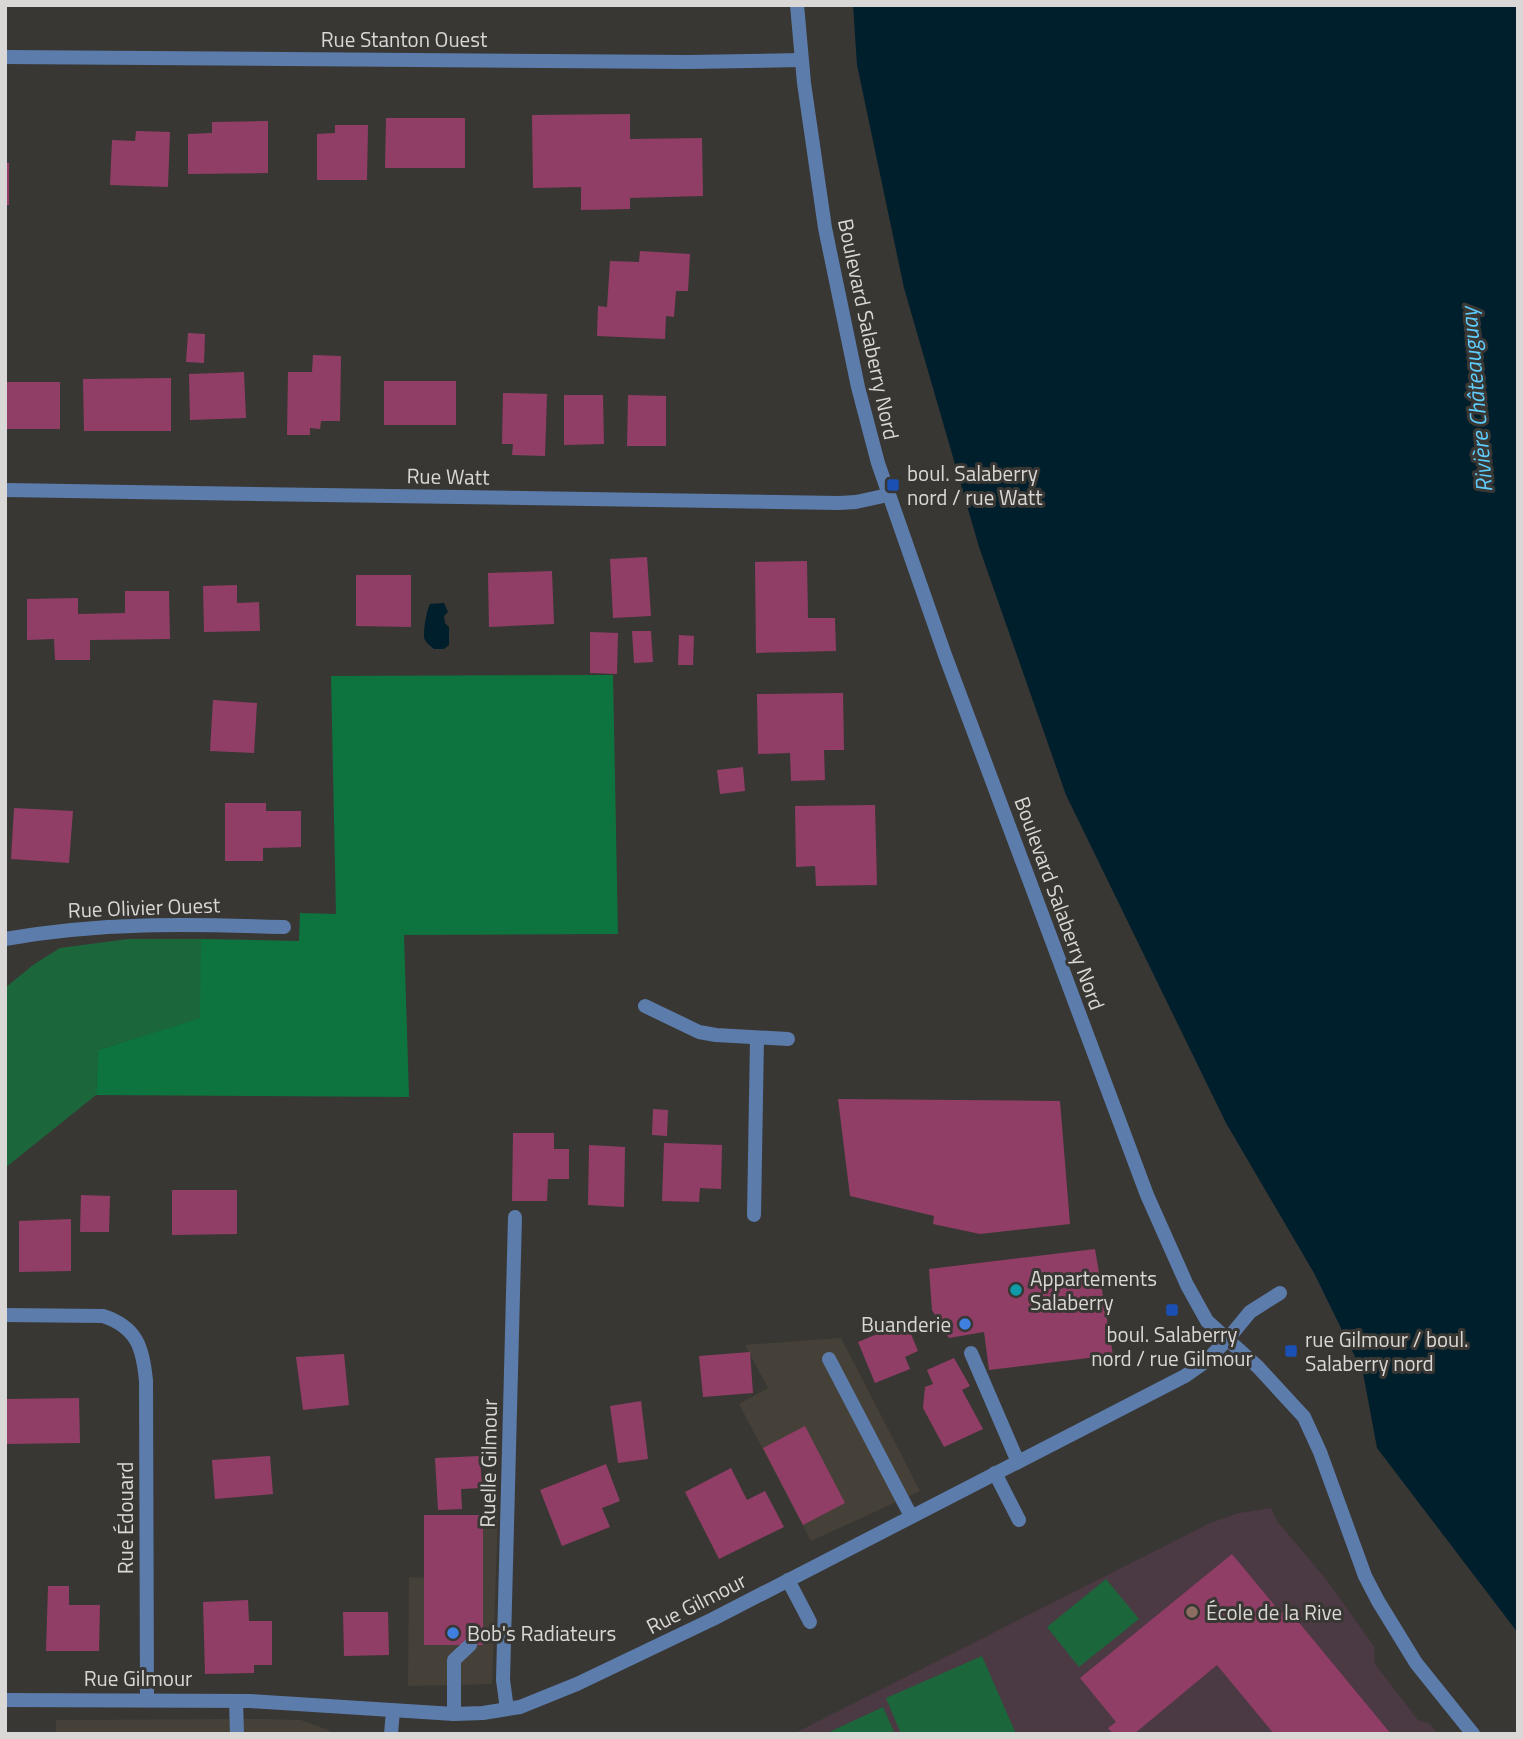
<svg xmlns="http://www.w3.org/2000/svg" width="1523" height="1739" font-family="'Titillium Web',sans-serif">
<rect width="100%" height="100%" fill="#393733"/>
<!-- built -->
<g fill="#464138">
<path d="M841,1338L920,1491L811,1541L739,1404L768,1388L745,1345Z"/>
<path d="M424,1515L498,1516L492,1684L408,1686L409,1577L424,1578Z"/>
<path d="M263,1719L301,1720L328,1730L332,1734H56V1720Z"/>
</g>
<!-- education -->
<path fill="#4b3943" d="M1271,1508L1277,1521L1325,1578L1374,1646L1375,1664L1418,1720L1430,1724L1438,1734H793L1210,1523L1239,1513Z"/>
<!-- green -->
<g fill="#1c663b">
<path d="M128,939H201V1018L98,1050L96,1095L5,1168V988L33,965L60,948Z"/>
<path d="M1106,1579L1139,1619L1079,1667L1047,1627Z"/>
<path d="M982,1656L1016,1734H901L886,1698Z"/>
<path d="M883,1707L895,1734H825Z"/>
</g>
<!-- forest -->
<path fill="#0e743f" d="M613,675L618,934L404,935L409,1097L96,1095L98,1050L200,1018L201,939L299,941L300,913L336,914L331,676Z"/>
<!-- water -->
<g fill="#001f2d">
<path d="M853,5H1518V1633L1377,1448L1363,1373L1314,1273L1226,1123L1066,795L979,547L904,288L857,65Z"/>
<path d="M444,603L448,612L444,616L445,623L449,627V645L444,649H434C431,646 427,644 425,640C422,634 427,609 430,604Z"/>
</g>
<!-- building -->
<g fill="#913e66">
<path d="M630,114V139L702,138L703,196L630,198V209L581,210V187L533,188L532,115Z"/>
<path d="M386,118H465V168H385Z"/>
<path d="M268,121V173L188,174V134L212,133V122Z"/>
<path d="M335,125H368L367,180H317V134L335,133Z"/>
<path d="M136,131L170,132L168,187L110,185L112,140L135,141Z"/>
<rect x="5" y="163" width="4" height="42"/>
<path d="M640,251L690,254L688,291H676L674,317L666,316L665,339L597,336L598,306L607,307L610,261L639,262Z"/>
<path d="M188,333L205,334L204,363L186,362Z"/>
<path d="M313,355L341,356L340,421H321L320,429L310,428V435H287L288,372H312Z"/>
<path d="M244,372L246,418L190,420L189,374Z"/>
<path d="M171,378V431H84L83,379Z"/>
<rect x="384" y="381" width="72" height="44"/>
<rect x="5" y="382" width="55" height="47"/>
<path d="M503,393L547,394L545,456L512,455L513,444H502Z"/>
<path d="M564,395H603L604,444L564,445Z"/>
<path d="M628,395L666,396V446H627Z"/>
<path d="M647,557L651,616L613,618L610,559Z"/>
<path d="M807,561L808,618H835L836,651L756,653L755,562Z"/>
<path d="M552,571L554,624L489,627L488,573Z"/>
<path d="M356,575H411V627L356,626Z"/>
<path d="M237,585V603L259,602L260,631L204,632L203,586Z"/>
<path d="M125,591H169L170,639L90,640V660H55L54,639L27,640V599L78,598V614L125,613Z"/>
<path d="M632,631H651L653,662L634,663Z"/>
<path d="M590,632L618,633L617,674L590,673Z"/>
<path d="M679,635L694,636L693,665H678Z"/>
<path d="M843,693L844,750H824L825,780L791,781L790,753L758,754L757,694Z"/>
<path d="M213,700L257,703L254,753L210,751Z"/>
<path d="M743,767L745,791L720,794L717,770Z"/>
<path d="M225,803H266V811H301V847L263,848V861H225Z"/>
<path d="M875,805L877,885L816,886L815,866L796,867L795,806Z"/>
<path d="M14,808L73,811L69,863L11,859Z"/>
<path d="M838,1099L1060,1101L1070,1224L980,1234L933,1224L934,1216L850,1196Z"/>
<path d="M653,1109L668,1110L667,1136L652,1135Z"/>
<path d="M513,1133H554V1149H569V1179H548L547,1201H512Z"/>
<path d="M664,1143L722,1145L721,1189L700,1188L699,1202L662,1201Z"/>
<path d="M589,1145L625,1147L624,1207L588,1205Z"/>
<path d="M172,1190H237V1234L172,1235Z"/>
<path d="M81,1195L110,1196L109,1232H80Z"/>
<path d="M71,1219V1271L19,1272V1221Z"/>
<path d="M1095,1249L1113,1355L989,1370L984,1332L949,1338L932,1310L929,1269Z"/>
<path d="M906,1322L918,1351L905,1357L910,1369L875,1383L858,1342Z"/>
<path d="M750,1352L753,1393L703,1397L699,1356Z"/>
<path d="M344,1354L349,1405L303,1410L296,1357Z"/>
<path d="M954,1358L970,1386L962,1390L983,1429L944,1447L923,1408L925,1387L933,1384L927,1370Z"/>
<path d="M79,1398L80,1443L5,1444V1399Z"/>
<path d="M641,1401L648,1459L618,1463L610,1406Z"/>
<path d="M805,1426L845,1503L803,1525L763,1448Z"/>
<path d="M270,1456L273,1494L215,1499L212,1460Z"/>
<path d="M480,1456L482,1488L461,1489L462,1509L438,1510L435,1458Z"/>
<path d="M606,1464L620,1501L602,1508L610,1527L562,1546L540,1490Z"/>
<path d="M731,1468L747,1500L765,1491L784,1527L719,1559L685,1492Z"/>
<rect x="424" y="1515" width="59" height="130"/>
<path d="M1232,1554L1281,1613L1287,1608L1391,1734H1274L1217,1665L1134,1734H1113L1108,1728L1116,1722L1080,1678Z"/>
<path d="M48,1586H69V1605H100L99,1651H46Z"/>
<path d="M248,1600L249,1621H272V1665H254V1673L205,1674L203,1602Z"/>
<path d="M343,1612H388L389,1655L344,1656Z"/>
</g>
<g fill="none" stroke-linecap="round" stroke-linejoin="round">
<!-- service -->
<g stroke="#5c7cab" stroke-width="14">
<path d="M645,1006L699,1032L716,1035L788,1039"/>
<path d="M754,1215L757,1038"/>
<path d="M1227,1340L1250,1312L1280,1293"/>
<path d="M971,1353L1018,1462"/>
<path d="M829,1359L911,1516"/>
<path d="M995,1473L1019,1520"/>
<path d="M788,1580L810,1622"/>
<path d="M236,1701L237,1734"/>
<path d="M454,1714V1660L470,1645"/>
</g>
<!-- minor -->
<g stroke="#5c7cab" stroke-width="14">
<path d="M5,57L689,62L801,60"/>
<path d="M5,490L839,503L856,502L888,495"/>
<path d="M5,939C101,922 188,924 284,927"/>
<path d="M5,1315L103,1316C137,1327 143,1348 146,1381L147,1699"/>
<path d="M5,1700L250,1701L454,1714L483,1713L520,1707L577,1684L713,1619L1185,1376L1205,1362L1227,1340"/>
<path d="M507,1709L503,1680L515,1217"/>
<path d="M391,1734L393,1711"/>
</g>
<!-- tertiary -->
<path stroke="#5c7cab" stroke-width="14" d="M797,5L804,83L825,228L858,387L878,463L945,655L1147,1195L1187,1285L1207,1321L1258,1367L1304,1417L1320,1452L1365,1576L1378,1601L1416,1663L1473,1734"/>
</g>
<!-- markers -->
<g fill="#1a4fb4" stroke="#393733" stroke-width="2.5">
<rect x="886" y="478" width="14" height="14" rx="3.5"/>
<rect x="1165" y="1303" width="14" height="14" rx="3.5"/>
<rect x="1284" y="1344" width="14" height="14" rx="3.5"/>
</g>
<circle fill="#0f9aa8" stroke="#393733" stroke-width="2.5" cx="1016" cy="1290" r="7"/>
<g fill="#3f7fe0" stroke="#393733" stroke-width="2.5">
<circle cx="965" cy="1324" r="7"/>
<circle cx="453" cy="1633" r="7"/>
</g>
<circle fill="#8d6e63" stroke="#393733" stroke-width="2.5" cx="1192" cy="1612" r="7"/>
<g text-anchor="middle" dominant-baseline="central" stroke-width="6" stroke-linejoin="round" paint-order="stroke">
<!-- street labels -->
<g font-size="21" fill="#dad8d6" stroke="#393733">
<text x="404" y="39">Rue Stanton Ouest</text>
<text transform="translate(869 329) rotate(78)">Boulevard Salaberry Nord</text>
<text transform="translate(448 476) rotate(1)">Rue Watt</text>
<text transform="translate(1060 903) rotate(70)">Boulevard Salaberry Nord</text>
<text transform="translate(144 907) rotate(-2)">Rue Olivier Ouest</text>
<text transform="translate(488 1463) rotate(-89)">Ruelle Gilmour</text>
<text transform="translate(125 1518) rotate(-90)">Rue Édouard</text>
<text transform="translate(696 1603) rotate(-27)">Rue Gilmour</text>
<text x="138" y="1678">Rue Gilmour</text>
</g>
<!-- poi labels -->
<g font-size="21" fill="#dad8d6" stroke="#393733" text-anchor="start">
<text x="907" y="473">boul. Salaberry<tspan x="907" dy="24">nord / rue Watt</tspan></text>
<text x="1030" y="1278">Appartements<tspan x="1030" dy="24">Salaberry</tspan></text>
<text x="951" y="1324" text-anchor="end">Buanderie</text>
<text x="1172" y="1334" text-anchor="middle">boul. Salaberry<tspan x="1172" dy="24">nord / rue Gilmour</tspan></text>
<text x="1305" y="1339">rue Gilmour / boul.<tspan x="1305" dy="24">Salaberry nord</tspan></text>
<text x="1206" y="1612">École de la Rive</text>
<text x="467" y="1633">Bob's Radiateurs</text>
</g>
<!-- water labels -->
<g font-size="23" font-style="italic" fill="#5fcdfd" stroke="#393733">
<text transform="translate(1476 400) rotate(-95)">Rivière Châteauguay</text>
</g>
</g>
<!-- border -->
<rect width="1523" height="1739" fill="none" stroke="#dad8d6" stroke-width="14"/>
</svg>
